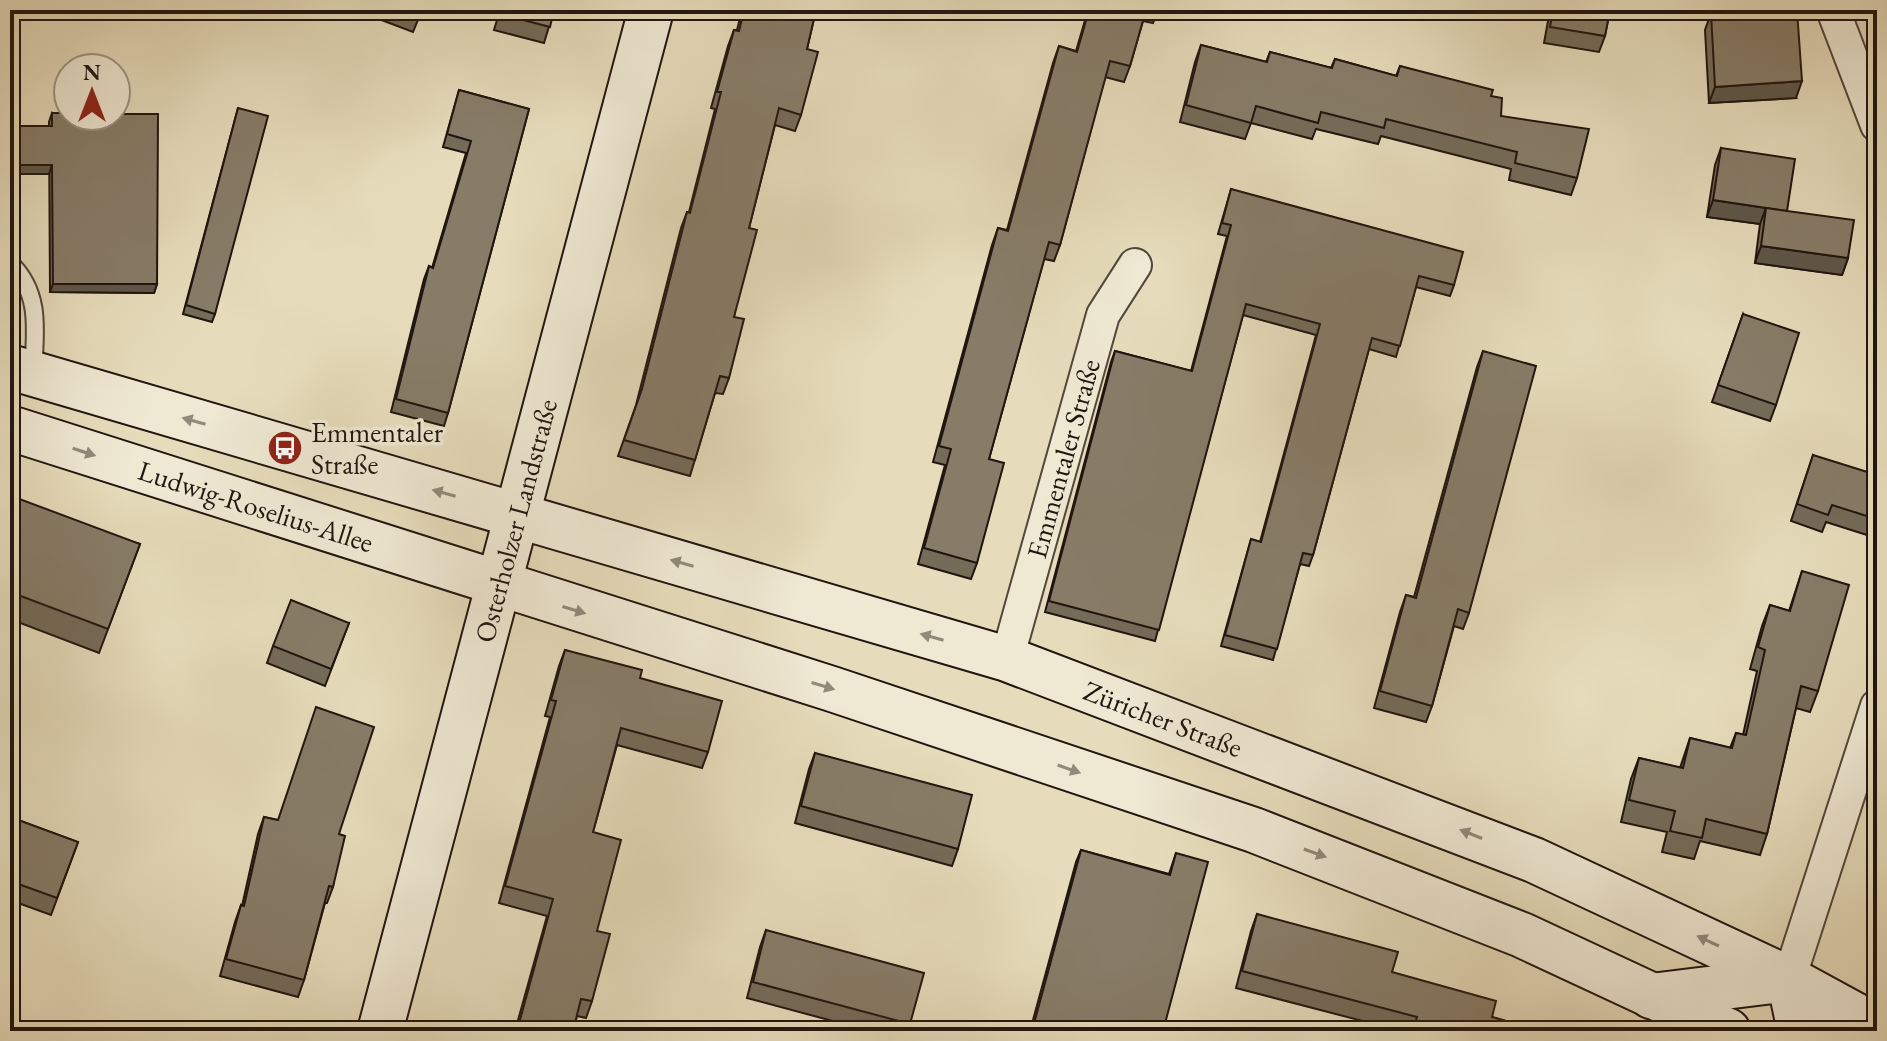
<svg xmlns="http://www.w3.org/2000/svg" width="1887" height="1041" font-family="'EB Garamond',serif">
<rect width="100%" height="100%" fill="#e6dcbb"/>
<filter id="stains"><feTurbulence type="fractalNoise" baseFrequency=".0025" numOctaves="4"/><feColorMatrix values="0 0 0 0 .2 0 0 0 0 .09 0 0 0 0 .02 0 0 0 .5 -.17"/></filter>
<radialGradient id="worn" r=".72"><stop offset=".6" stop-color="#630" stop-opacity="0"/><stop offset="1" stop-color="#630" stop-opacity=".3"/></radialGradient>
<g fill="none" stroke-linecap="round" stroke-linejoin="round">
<!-- service casing -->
<g stroke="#52473a" stroke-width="20">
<path id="service" d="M10,263C42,294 35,332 33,373"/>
</g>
<!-- minor casing -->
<g stroke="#52473a" stroke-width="36">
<g id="minor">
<path d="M1833,10L1877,125"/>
<path id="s1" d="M1007,659L1103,315L1135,265"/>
<path d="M1789,979L1877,706"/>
</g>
</g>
<!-- secondary casing -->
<g stroke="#20150f" stroke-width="48">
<g id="secondary">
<path id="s2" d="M10,367L1007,659L1534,860L1789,979L1877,1027"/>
<path id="s3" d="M10,428L832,689L1254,830L1522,935L1728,1031"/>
<path d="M1651,996L1789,979L1800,1031"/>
<path id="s4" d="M380,1031L651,10"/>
</g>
</g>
<!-- service -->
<use href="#service" stroke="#efe8d3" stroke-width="16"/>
<!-- minor -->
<use href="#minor" stroke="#efe8d3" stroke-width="32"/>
<!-- secondary -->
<use href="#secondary" stroke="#efe8d3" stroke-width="44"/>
</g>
<!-- wall -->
<g fill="#746b59" stroke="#20150f" stroke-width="2">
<path d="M355,10H422L413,32Z"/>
<path d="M500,10H554L544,43L494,30Z"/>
<path d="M742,10H816L807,49L801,115L795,131L775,125L749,228L734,317L729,378L723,394L715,393L690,476L618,456L636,405L681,228L687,212H689L715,109L711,108L728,46L734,30H737Z"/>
<path d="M1088,10H1158L1153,23L1143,21L1130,66L1124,82L1105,77L1060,245L1054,261L1044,259L989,459L977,563L971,579L918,564L945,465L933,462L992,245L998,228L1007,230L1053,63L1059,46L1076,51Z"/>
<path d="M1550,10H1610L1605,36L1599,52L1544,43Z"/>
<path d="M1711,13L1796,98L1709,103L1705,30Z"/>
<path d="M1201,45L1266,62L1270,52L1331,68L1335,59L1396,76L1400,66L1491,96L1501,116L1577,178L1571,195L1509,180L1511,169L1381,136L1378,144L1316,129L1312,139L1251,123L1245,139L1180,122L1195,62Z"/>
<path d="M459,90L529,109L448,413L444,426L391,412L424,279L429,266L432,268L466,153L443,147Z"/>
<path d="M238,108L215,314L212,322L183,314Z"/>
<path d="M52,113L157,284L154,293L50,292L49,122Z"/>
<path d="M1721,148L1787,211L1848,258L1842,275L1755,263L1760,224L1707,217L1715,165Z"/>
<path d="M1231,189L1454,285L1450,296L1416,287L1396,357L1369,349L1313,555L1309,566L1300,564L1273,660L1221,646L1251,539L1260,542L1316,335L1243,315L1155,641L1045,612L1111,362L1115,351L1191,371L1227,236L1218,234Z"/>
<path d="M1743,314L1776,405L1770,421L1712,402Z"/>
<path d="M1483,351L1469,613L1463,629L1454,626L1432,706L1426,722L1374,708L1400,612L1406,595L1414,597L1477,367Z"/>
<path d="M1813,455L1877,517L1870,536L1826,522L1822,532L1791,521Z"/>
<path d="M10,506L140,544L99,653L10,619Z"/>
<path d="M1802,571L1818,691L1810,712L1796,708L1767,834L1760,855L1700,841L1694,859L1662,852L1667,832L1621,822L1631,779L1639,758L1680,768L1690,738L1730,748L1736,733L1743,735L1757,671L1750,669L1762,626L1770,605L1789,611Z"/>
<path d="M349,623L325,686L267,663L273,646Z"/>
<path d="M565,650L640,678L708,752L702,768L617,745L593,832L597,931L592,1001L586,1018L577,1016L573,1031H515L547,916L499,903L550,717L545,716L559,666Z"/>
<path d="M815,753L958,849L952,866L795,823L809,769Z"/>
<path d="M10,817L78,842L51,915L10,900Z"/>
<path d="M264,817L339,834L333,887L327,903H325L304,980L298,997L220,976L235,922L241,905L242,906L258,834Z"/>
<path d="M1081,850L1169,874L1176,853L1163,1031H1030L1076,862Z"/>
<path d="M1257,914L1392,972L1492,1017L1541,1031H1401L1236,988L1251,931Z"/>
<path d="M766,930L910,1024L908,1031H870L747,998L760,947Z"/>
</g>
<!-- shaded-wall -->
<g fill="#5e5749" stroke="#20150f" stroke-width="2">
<path d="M46,10H93L90,19H43Z"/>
<path d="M1802,81L1796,98L1709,103L1715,87Z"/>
<path d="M10,165H52L49,174H10Z"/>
<path d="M1713,200L1766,208L1760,224L1707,217Z"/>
<path d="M1761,246L1848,258L1842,275L1755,263Z"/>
<path d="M53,284H157L154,293L50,292Z"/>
</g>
<!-- building -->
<g fill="#877c68" stroke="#20150f" stroke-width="2">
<path d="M404,10H422L419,16Z"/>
<path d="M501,10H554L550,27L500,14Z"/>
<path d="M744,10H816L807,49L818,52L801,115L779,108L749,228L757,230L734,317L744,319L729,378L720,376L695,460L624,440L642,389L687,212L690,213L721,92H717L734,30L739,31Z"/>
<path d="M1089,10H1146L1130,66L1110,61L1060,245L1049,242L989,459L1004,463L977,563L924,548L951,449L939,446L998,228L1008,231L1059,46L1077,52Z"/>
<path d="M1553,10H1610L1605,36L1550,27Z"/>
<path d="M1766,10H1797L1802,81L1715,87L1711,13Z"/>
<path d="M1201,45L1267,62L1270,52L1332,68L1335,59L1397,76L1400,66L1493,90L1491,96L1502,98L1501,116L1589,129L1577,178L1515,163L1517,152L1386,119L1384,128L1321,112L1318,123L1256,106L1251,123L1186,105Z"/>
<path d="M459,90L529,109L448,413L396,399L429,266L433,268L471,141L447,134Z"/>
<path d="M238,108L268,116L215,314L186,305Z"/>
<path d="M52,113H68V116H116V114H158L157,284H53L52,165H10V126H52Z"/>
<path d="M1721,148L1795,159L1787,211L1713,200Z"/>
<path d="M1231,189L1463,252L1454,285L1419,276L1400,346L1372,338L1313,555L1303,553L1277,649L1225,635L1251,539L1261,542L1320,324L1246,304L1159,630L1049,601L1115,351L1192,371L1231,225L1222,223Z"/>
<path d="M1766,208L1854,220L1848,258L1761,246Z"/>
<path d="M1743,314L1799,333L1776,405L1718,385Z"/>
<path d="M1483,351L1536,366L1469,613L1458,609L1432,706L1380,691L1406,595L1416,598Z"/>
<path d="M1813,455L1877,475L1876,519L1832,505L1828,515L1797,504Z"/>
<path d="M14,497L140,544L108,629L10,592V506Z"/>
<path d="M1802,571L1849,585L1818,691L1801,686L1767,834L1706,819L1702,838L1670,831L1675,811L1629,800L1639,758L1683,768L1690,738L1732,748L1736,733L1746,735L1765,650L1758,647L1770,605L1790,611Z"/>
<path d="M291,600L349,623L331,669L273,646Z"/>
<path d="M565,650L642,670L640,678L722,701L708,752L621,728L593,832L621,840L597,931L610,934L592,1001L581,999L573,1031H517L553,899L505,886L556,701L551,700Z"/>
<path d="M316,707L374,727L339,834L345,836L333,887L329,886L304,980L226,959L241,905L244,906L264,817L278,820Z"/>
<path d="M815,753L972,795L958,849L801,806Z"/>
<path d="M10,817L78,842L57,898L10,881Z"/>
<path d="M1081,850L1170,875L1176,853L1208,862L1163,1031H1032Z"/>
<path d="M1257,914L1398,952L1392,972L1496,1001L1492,1017L1541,1031H1413L1417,1017L1242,971Z"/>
<path d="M766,930L924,973L910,1024L753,982Z"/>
</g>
<!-- one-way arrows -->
<defs><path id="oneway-solid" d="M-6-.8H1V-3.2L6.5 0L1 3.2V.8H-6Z" transform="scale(2)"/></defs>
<g fill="#92897b">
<use href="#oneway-solid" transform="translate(194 421) rotate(-164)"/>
<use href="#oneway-solid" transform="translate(84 452) rotate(18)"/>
<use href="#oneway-solid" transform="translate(444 493) rotate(-164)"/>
<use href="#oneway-solid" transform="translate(682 563) rotate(-164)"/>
<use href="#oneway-solid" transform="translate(574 610) rotate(17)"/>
<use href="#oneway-solid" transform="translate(932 637) rotate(-164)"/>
<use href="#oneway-solid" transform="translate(823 686) rotate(17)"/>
<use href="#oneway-solid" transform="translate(1069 769) rotate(19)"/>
<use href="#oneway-solid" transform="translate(1471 834) rotate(-158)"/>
<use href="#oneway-solid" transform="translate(1315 853) rotate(20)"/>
<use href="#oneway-solid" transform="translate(1708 941) rotate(-155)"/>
</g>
<!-- icons -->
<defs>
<g id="bus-disc" transform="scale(1.8)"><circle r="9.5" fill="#8f2418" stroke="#efe8d3"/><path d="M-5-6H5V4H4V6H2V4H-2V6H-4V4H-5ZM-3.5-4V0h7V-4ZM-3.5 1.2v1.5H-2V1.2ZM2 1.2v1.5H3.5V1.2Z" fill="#fff"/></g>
</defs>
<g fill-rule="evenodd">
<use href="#bus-disc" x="285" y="448"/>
</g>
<g text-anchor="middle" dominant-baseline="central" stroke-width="7" stroke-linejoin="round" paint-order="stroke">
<!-- poi labels -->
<g font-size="28" fill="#20150f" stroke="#efe8d3" text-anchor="start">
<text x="311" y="432">Emmentaler<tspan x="311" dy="32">Straße</tspan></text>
</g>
<!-- street labels -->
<g font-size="28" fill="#20150f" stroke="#efe8d3">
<text stroke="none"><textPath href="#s1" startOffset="208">Emmentaler Straße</textPath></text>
<text stroke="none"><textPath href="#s3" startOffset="258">Ludwig-Roselius-Allee</textPath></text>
<text stroke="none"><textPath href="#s4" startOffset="528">Osterholzer Landstraße</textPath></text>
<text stroke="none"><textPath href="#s2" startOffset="1206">Züricher Straße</textPath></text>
</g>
</g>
<!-- margin -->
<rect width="1887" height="1041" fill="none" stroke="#e6dcbb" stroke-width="40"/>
<rect x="12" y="12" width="1863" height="1017" fill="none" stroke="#20150f" stroke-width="4"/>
<rect x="20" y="20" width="1847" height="1001" fill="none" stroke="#20150f" stroke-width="2"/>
<!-- north arrow -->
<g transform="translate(92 92)"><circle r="38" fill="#efe8d3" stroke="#9c9485" stroke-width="2"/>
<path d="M0-6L14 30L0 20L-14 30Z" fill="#8f2418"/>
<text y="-12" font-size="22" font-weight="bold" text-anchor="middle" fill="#20150f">N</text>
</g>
<rect width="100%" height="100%" filter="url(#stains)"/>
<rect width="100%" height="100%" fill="url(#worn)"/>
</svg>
